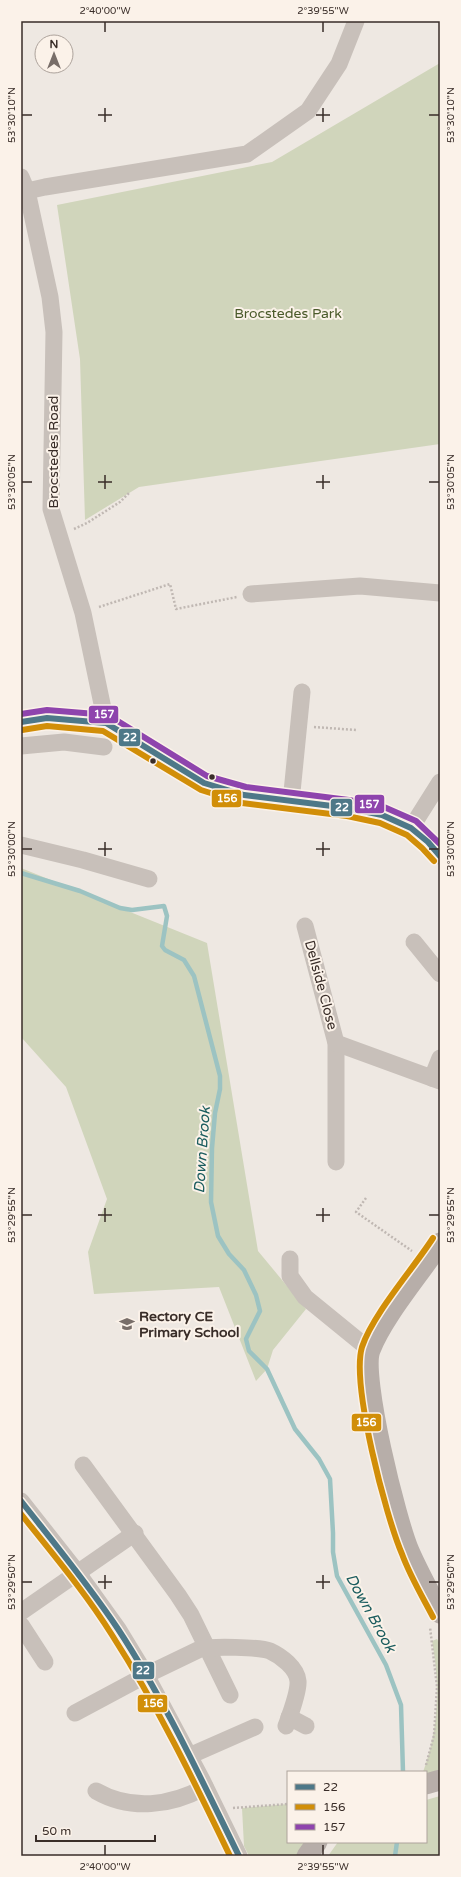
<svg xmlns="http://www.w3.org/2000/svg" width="461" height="1877" font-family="'Varela Round',sans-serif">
<rect width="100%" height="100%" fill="#eee8e2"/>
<!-- green -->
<g fill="#d0d5bb">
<path d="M440,63V444L139,487L85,520L80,359L57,205L272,162Z"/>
<path d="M21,868L207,943L258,1251L306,1309L273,1350L267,1369L256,1381L219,1287L94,1294L88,1252L107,1199L66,1087L21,1037Z"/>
<path d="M437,1639L440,1644V1769L426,1775V1772H423C439,1730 440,1685 432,1641Z"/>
<path d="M440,1796V1856H328L338,1842H426V1800Z"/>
<path d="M288,1804V1842H307L299,1856H249L244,1846L242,1808Z"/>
</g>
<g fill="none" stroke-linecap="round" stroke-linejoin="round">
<!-- stream -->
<g stroke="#9cc3c2" stroke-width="4.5">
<path d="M21,873L80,891L120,908L132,910L164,906L167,916L162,946L165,950L184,960L194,976L220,1076V1089L215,1113L212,1148L211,1202L218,1236L229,1254L244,1270L256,1295L260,1311L246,1339L249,1351L267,1369L295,1429L319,1459L330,1479L333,1533V1552L337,1576L386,1665L401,1705L403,1772"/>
<path d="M395,1856L397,1842"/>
</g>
<!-- path -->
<g stroke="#c0b8b3" stroke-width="2.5" stroke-dasharray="2 2" stroke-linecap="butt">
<path d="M74,529L87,523L120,502L129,493"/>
<path d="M99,607L170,584L176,609L237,597"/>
<path d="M314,727L356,730"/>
<path d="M366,1198L356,1212L412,1251"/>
<path d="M426,1765L434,1735L437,1687L430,1627"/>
<path d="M233,1808L288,1804"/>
</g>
<!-- minor -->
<g stroke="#c8c0ba" stroke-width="17">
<path d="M21,177L27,191L50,297L54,332L51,509L83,613L106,723"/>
<path d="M27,191L45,187L247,154L308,111L339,64L356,21"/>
<path d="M251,594L360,586L440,593"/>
<path d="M21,722L47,718L106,723L204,783L244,795L348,808L382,815L411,828L428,842L440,856"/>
<path d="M21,746L64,742L104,747"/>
<path d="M291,802L302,692"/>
<path d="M411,828L440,782"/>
<path d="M21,845L83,860L149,879"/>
<path d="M305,926L336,1043V1162"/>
<path d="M414,942L440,974"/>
<path d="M336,1043L440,1081"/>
<path d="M432,1078L440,1058"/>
<path d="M290,1259V1276L305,1297L370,1350"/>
<path d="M83,1465L178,1595L191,1615L230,1695"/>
<path d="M21,1501L77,1572L118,1629L146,1675L202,1780L239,1856"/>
<path d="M21,1612L135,1533"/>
<path d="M21,1625L45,1662"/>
<path d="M75,1713L146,1675L200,1649C212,1646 259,1647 270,1651C281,1656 297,1668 298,1681C299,1692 290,1715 286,1726"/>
<path d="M289,1717L306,1726"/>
<path d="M189,1756L255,1727"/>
<path d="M96,1791C131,1811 171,1806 205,1787"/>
</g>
<!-- major -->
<g stroke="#b7aea9" stroke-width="21">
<path d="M440,1243C419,1275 384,1315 370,1350C360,1376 396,1521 409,1551C418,1572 430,1593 440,1613"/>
<path d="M426,1784L440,1780"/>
<path d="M307,1856L317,1842"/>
</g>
<!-- bus-1 casing -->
<g stroke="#fbf2e9" stroke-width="9">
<g id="bus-1">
<path d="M21,722L47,718L106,723L204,783L244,795L348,808L382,815L411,828L428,842L440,856"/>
<path d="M21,1501C54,1543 88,1584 118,1629C164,1699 202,1781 239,1856"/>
</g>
</g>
<!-- bus-2 casing -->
<g stroke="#fbf2e9" stroke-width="9">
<g id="bus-2">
<path d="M22,730L47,726L103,731L201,790L242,803L347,816L380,823L407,835L422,848L434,861"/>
<path d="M21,1514C52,1553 85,1592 112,1635C157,1705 194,1781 230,1856"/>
<path d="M433,1617C422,1596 410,1576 402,1554C386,1517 351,1384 362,1347C373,1314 413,1269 433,1238"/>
</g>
</g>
<!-- bus-3 casing -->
<g stroke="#fbf2e9" stroke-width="9">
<path id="bus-3" d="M21,714L47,710L108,715L207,776L246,787L349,800L384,807L416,821L440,844"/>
</g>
<!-- bus-1 -->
<use href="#bus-1" stroke="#4e7888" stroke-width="6"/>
<!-- bus-2 -->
<use href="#bus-2" stroke="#d18e08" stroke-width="6"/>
<!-- bus-3 -->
<use href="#bus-3" stroke="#8e44ad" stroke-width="6"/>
</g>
<!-- ticks -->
<path fill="none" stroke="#392d28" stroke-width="1.5" d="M105,22V32M323,22V32M105,108V122M323,108V122M22,115H32M98,115H112M316,115H330M429,115H439M105,475V489M323,475V489M22,482H32M98,482H112M316,482H330M429,482H439M105,842V856M323,842V856M22,849H32M98,849H112M316,849H330M429,849H439M105,1208V1222M323,1208V1222M22,1215H32M98,1215H112M316,1215H330M429,1215H439M105,1575V1589M323,1575V1589M22,1582H32M98,1582H112M316,1582H330M429,1582H439M105,1845V1855M323,1845V1855"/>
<!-- icons -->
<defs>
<g id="school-bare" transform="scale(1.2)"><path d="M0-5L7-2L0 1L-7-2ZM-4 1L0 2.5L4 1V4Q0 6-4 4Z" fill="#786e69" stroke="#fbf2e9" stroke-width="2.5" paint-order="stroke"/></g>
</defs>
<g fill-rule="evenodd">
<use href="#school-bare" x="127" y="1324"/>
</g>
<!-- markers -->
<g fill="#392d28" stroke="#fbf2e9" stroke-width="1.5">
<circle cx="153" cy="761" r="3.5"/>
<circle cx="212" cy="777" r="3.5"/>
</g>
<g text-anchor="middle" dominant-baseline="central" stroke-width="4" stroke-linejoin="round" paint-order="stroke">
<!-- park labels -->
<g font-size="14" fill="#4a5a2a" stroke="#fbf2e9">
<text x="288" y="313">Brocstedes Park</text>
</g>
<!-- street labels -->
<g font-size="14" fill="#392d28" stroke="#fbf2e9">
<text transform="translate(53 452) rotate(-90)">Brocstedes Road</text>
<text transform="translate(321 985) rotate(75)">Dellside Close</text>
</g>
<!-- poi labels -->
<g font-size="14" font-weight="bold" fill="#392d28" stroke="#fbf2e9" text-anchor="start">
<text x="139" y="1316">Rectory CE<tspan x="139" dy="16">Primary School</tspan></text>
</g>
<!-- water labels -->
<g font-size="15" font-style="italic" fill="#1a5c5e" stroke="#fbf2e9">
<text transform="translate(202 1150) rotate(-86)">Down Brook</text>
<text transform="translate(371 1613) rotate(61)">Down Brook</text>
</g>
</g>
<g stroke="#fbf2e9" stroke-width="1.5">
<rect x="88" y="705" width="31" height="19" rx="4" fill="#8e44ad"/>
<rect x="118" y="728" width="23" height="19" rx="4" fill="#4e7888"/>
<rect x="211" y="789" width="31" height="19" rx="4" fill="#d18e08"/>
<rect x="354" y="794" width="31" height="20" rx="4" fill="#8e44ad"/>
<rect x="330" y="798" width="23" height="19" rx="4" fill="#4e7888"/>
<rect x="351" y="1413" width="31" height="19" rx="4" fill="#d18e08"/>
<rect x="132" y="1661" width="23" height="19" rx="4" fill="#4e7888"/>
<rect x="137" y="1694" width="31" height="19" rx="4" fill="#d18e08"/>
</g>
<g font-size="11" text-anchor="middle" font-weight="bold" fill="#fff">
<text x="104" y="718">157</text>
<text x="130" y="741">22</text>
<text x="227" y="802">156</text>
<text x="369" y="808">157</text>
<text x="342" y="811">22</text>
<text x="366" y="1426">156</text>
<text x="143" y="1674">22</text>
<text x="153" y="1707">156</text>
</g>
<!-- border -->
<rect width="461" height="1877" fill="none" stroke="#fbf2e9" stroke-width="44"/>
<!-- legend -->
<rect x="287" y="1771" width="140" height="72" fill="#fbf2e9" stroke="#ada39c"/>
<rect x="295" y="1784" width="20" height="6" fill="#4e7888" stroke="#ada39c"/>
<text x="323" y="1791" font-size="12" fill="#392d28">22</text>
<rect x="295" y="1804" width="20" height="6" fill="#d18e08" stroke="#ada39c"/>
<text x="323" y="1811" font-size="12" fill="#392d28">156</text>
<rect x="295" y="1824" width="20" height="6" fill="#8e44ad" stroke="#ada39c"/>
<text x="323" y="1831" font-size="12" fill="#392d28">157</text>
<!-- north arrow -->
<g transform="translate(54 54)"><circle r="19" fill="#fbf2e9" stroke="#ada39c"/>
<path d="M0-3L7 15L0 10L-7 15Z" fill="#786e69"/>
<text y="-6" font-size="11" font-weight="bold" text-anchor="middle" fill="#392d28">N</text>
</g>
<!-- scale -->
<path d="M36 1835v6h119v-6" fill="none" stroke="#392d28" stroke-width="2"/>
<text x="42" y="1835" font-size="12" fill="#392d28" stroke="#fbf2e9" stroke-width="3" paint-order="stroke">50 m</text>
<rect x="22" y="22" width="417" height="1833" fill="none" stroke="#392d28" stroke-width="1.5"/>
<g font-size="10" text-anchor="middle" fill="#392d28">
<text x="105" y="14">2°40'00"W</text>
<text x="323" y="14">2°39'55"W</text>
<text transform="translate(11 115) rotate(-90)" y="4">53°30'10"N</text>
<text transform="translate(450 115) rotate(-90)" y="4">53°30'10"N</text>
<text transform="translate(11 482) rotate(-90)" y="4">53°30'05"N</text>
<text transform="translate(450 482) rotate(-90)" y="4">53°30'05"N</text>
<text transform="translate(11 849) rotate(-90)" y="4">53°30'00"N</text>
<text transform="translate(450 849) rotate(-90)" y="4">53°30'00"N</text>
<text transform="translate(11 1215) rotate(-90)" y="4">53°29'55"N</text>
<text transform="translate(450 1215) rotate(-90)" y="4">53°29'55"N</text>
<text transform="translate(11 1582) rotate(-90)" y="4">53°29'50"N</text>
<text transform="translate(450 1582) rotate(-90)" y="4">53°29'50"N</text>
<text x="105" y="1870">2°40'00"W</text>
<text x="323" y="1870">2°39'55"W</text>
</g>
</svg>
